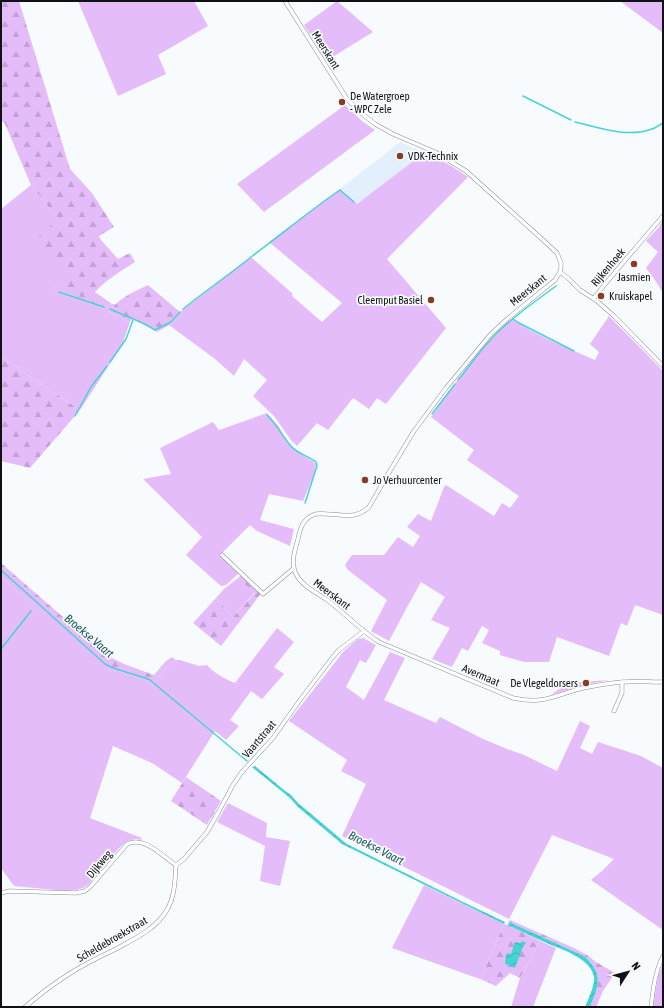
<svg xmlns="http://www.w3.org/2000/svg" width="664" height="1008" font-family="'Asap Condensed',sans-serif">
<defs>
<pattern id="forest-firs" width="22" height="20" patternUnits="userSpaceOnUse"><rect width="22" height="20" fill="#e5bcfa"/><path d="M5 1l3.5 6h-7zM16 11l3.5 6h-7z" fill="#c3a1d5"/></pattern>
<pattern id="water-waves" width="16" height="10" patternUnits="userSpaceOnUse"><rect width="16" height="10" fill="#46d3d5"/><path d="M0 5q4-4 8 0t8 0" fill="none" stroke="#3cb4b6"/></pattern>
</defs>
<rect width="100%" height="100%" fill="#f8fbfe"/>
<!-- built -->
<path fill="#e4effe" d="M400,142L424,153L357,204L340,189Z"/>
<!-- green -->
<g fill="#e5bcfa">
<path d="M78,1H194L208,26L158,55L166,74L118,96Z"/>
<path d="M337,1L373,32L326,61L304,25Z"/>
<path d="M620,1H663V33Z"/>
<path d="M345,105L362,121L375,130L264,212L237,184Z"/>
<path d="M424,153C440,159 454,167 468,177L387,259L446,328L386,404L377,398L369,409L353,398L328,430L317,423L297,446L291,440L274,416L253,396L267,380L244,359L234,376L215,359L169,325L171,324L180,312L251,257L293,294L292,296L322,322L342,303L269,242L340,189L357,204Z"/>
<path d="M31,185L58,219L67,274L54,289L105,307L112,304H115L109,312L130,322L122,345L80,410L1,357V209Z"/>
<path d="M662,221L663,222V293L655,280L646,268L658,252L646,241L659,227Z"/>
<path d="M609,316L663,371V615L635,605L627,626L621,623L609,656L557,637L549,662H524L500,655V651L482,643L489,630L482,626L468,651L462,648L452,667L432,659L450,628L431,620L445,597L421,582L405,611L389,641L371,631L387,600L348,570L345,565L352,555H384L398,537L413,547L420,536L407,527L418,514L431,521L444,487L446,485L494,516L502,503L510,508L519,496L467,460L474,450L431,417C456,383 479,346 512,319C537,336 568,348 595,360L599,352L590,344Z"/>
<path d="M267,413L279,427L289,444L301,454L314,462L316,465L315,472L303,501L269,494L260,520L294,529L290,546L257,531L250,525L220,555L239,573L226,585L221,586L186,555L202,537L143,479L171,474L160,448L213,422L219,430Z"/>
<path d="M1,577L97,660L110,669L126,673L148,681L152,684L170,664L176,660H180L199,666L207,665C214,673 225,679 235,683L277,628L294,642L274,667L284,674L262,699L251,691L230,720L239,726L226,740L215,731L182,783L152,763L113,746L90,818L142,838L141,840L135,839L127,841L119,848L89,884L83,888L76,890L66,891L14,886L1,868Z"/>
<path d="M238,578L255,592L233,617L216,598L224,589Z"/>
<path d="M363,638L376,645L366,663L360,660L346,687L364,700L390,652L405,658L384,700L436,723L440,717L481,738L507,749L524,755L557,771L580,721L590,726L580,748L592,754L598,742L641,756L663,768V930L591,880L602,871L614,859L552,835L509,919L342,836L366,784L341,771L347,760L289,721L344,651L358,639Z"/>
<path d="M609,680L584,685L551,695L567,683Z"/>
<path d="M228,803L267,823L266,837L290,841L280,886L260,881L265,846L217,822Z"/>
<path d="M424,885L504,924L480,979L392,948Z"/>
<path d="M540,941L556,948L533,1007H511L520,978Z"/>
<path d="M663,963V1007H653L658,976Z"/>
</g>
<!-- forest -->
<g fill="url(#forest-firs)">
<path d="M1,1H19L70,169L92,193L114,227L99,236L101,240L118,259L130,253L135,262C121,271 106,280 95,292L112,304L105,307L54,289L66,274L33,242L58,219L31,185L5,124L1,120Z"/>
<path d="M148,285L180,312L171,324L157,332L147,325L132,318L130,322L109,312C120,297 132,293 148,285Z"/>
<path d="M1,357L80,410L30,468L1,461Z"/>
<path d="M1,563L94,644L112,658L124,664L154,675L166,661L172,657L176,660L170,664L152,684L148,681L126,673L110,669L96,660L1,577Z"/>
<path d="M241,575L262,592L221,646L193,623L216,598L233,617L255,593L238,578Z"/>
<path d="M186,777L221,801L207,825L171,801Z"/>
<path d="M510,920L574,948L587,955L596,962L615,973L603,991L596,1007H590C599,985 604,974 584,956L509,922Z"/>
<path d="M504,924L508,925L540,941L520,978L510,973L496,986L480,979Z"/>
</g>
<!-- water -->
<g fill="url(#water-waves)">
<path d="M255,766L284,790L291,795L298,803L342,840L347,844L463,902L505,922L504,924L342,844L298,807L290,798L252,767Z"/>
<path d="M509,922L584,956C604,974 599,985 590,1007H585C588,999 595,986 594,977C591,957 557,948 542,941C530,936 519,930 508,925Z"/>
<path d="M523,941L526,943L523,947L515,968L505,964L506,955L508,953L511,954L515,942L520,943Z"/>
</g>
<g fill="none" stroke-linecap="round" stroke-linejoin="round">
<!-- stream -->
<g stroke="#46d3d5" stroke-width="1.5">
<path d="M523,96L571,120"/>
<path d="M575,122C600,128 627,138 652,129C656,128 659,125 663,123"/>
<path d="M59,292L104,307"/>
<path d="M110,309C125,316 141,321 155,330L171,322L180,312"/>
<path d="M183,309C205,291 229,275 251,257C281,235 309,211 340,190L354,202"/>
<path d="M513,319L519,323L574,351"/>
<path d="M110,362L126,339L133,320"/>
<path d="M458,380C472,363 484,345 500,330C517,314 537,300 556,286"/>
<path d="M432,414L455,384"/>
<path d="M267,415C276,424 282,435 290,445C296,453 308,456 316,462L317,466L305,503"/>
<path d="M75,416L91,387L107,366"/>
<path d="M1,570L105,664L113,668L145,678L150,680L247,761"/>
<path d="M1,649L31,611"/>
</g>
<!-- street casing -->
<g stroke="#898f97" stroke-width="4.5">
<g id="street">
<path d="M285,1L347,99L361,113L375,124L393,134L435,152L466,171L542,239L557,253L561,263V267L560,272L555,280L506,320L490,335L446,388L414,431L388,474L369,507C356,520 342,514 326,514C321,514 317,513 313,515C303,519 300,529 298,539C295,550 291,561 295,572C301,586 316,592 327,600C345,613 360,630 379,642L513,698C543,705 555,695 583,688C593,686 603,684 613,683C629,680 647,682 663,682"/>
<path d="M560,272L568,278L580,290L597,301L614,316L663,366"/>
<path d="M594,298C616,270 640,243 663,216"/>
<path d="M222,555L263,594L294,568"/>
<path d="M614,711L622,693V682"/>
<path d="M176,865L184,859L207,832L218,813L233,785L241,773L273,738L300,700L332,658L339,650L364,631"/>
<path d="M1,893L9,891L76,893L85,891L91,886L127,844C144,835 163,857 176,865"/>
<path d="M25,1007C39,995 53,984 69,974C83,965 99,957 114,950C134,939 155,930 167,910C175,896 175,880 176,865"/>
<path d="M651,1007C653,990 655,972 663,956"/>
</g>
</g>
<!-- street -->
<use href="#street" stroke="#fff" stroke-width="3.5"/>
</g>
<!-- markers -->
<g fill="#863e20" stroke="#f8fbfe" stroke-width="1.5">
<circle cx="342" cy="102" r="4"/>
<circle cx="400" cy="156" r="4"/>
<circle cx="634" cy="264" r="4"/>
<circle cx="601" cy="296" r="4"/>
<circle cx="431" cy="300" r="4"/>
<circle cx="365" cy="480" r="4"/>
<circle cx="586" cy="683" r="4"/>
</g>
<g text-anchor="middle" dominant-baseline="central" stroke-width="3.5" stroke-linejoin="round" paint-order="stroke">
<!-- street labels -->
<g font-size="11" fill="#0f1114" stroke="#f8fbfe">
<text transform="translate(326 50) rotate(58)">Meerskant</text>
<text transform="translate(608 267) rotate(-50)">Rijkenhoek</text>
<text transform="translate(528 290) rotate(-39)">Meerskant</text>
<text transform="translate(332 594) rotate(37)">Meerskant</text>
<text transform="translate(481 675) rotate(23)">Avermaat</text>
<text transform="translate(259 739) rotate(-50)">Vaartstraat</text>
<text transform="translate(99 864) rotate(-50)">Dijkweg</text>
<text transform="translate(112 939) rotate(-30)">Scheldebroekstraat</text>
</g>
<!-- poi labels -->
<g font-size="11" fill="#0f1114" stroke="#f8fbfe" text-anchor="start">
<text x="350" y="96">De Watergroep<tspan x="350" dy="13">- WPC Zele</tspan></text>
<text x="408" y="156">VDK-Technix</text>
<text x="634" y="277" text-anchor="middle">Jasmien</text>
<text x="609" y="296">Kruiskapel</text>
<text x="423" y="300" text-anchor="end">Cleemput Basiel</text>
<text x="373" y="480">Jo Verhuurcenter</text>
<text x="578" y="683" text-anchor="end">De Vlegeldorsers</text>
</g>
<!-- water labels -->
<g font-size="12" font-style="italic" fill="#215b5c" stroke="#f8fbfe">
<text transform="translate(89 636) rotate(40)">Broekse Vaart</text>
<text transform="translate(376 848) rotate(27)">Broekse Vaart</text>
</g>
</g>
<!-- border -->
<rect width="664" height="1008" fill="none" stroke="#0f1114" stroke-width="4"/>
<!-- north arrow -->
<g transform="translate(628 972) rotate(54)" stroke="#f8fbfe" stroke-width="3" paint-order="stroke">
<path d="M0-3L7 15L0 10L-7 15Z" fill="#0f1114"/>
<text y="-6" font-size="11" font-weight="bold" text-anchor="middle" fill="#0f1114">N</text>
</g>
</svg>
